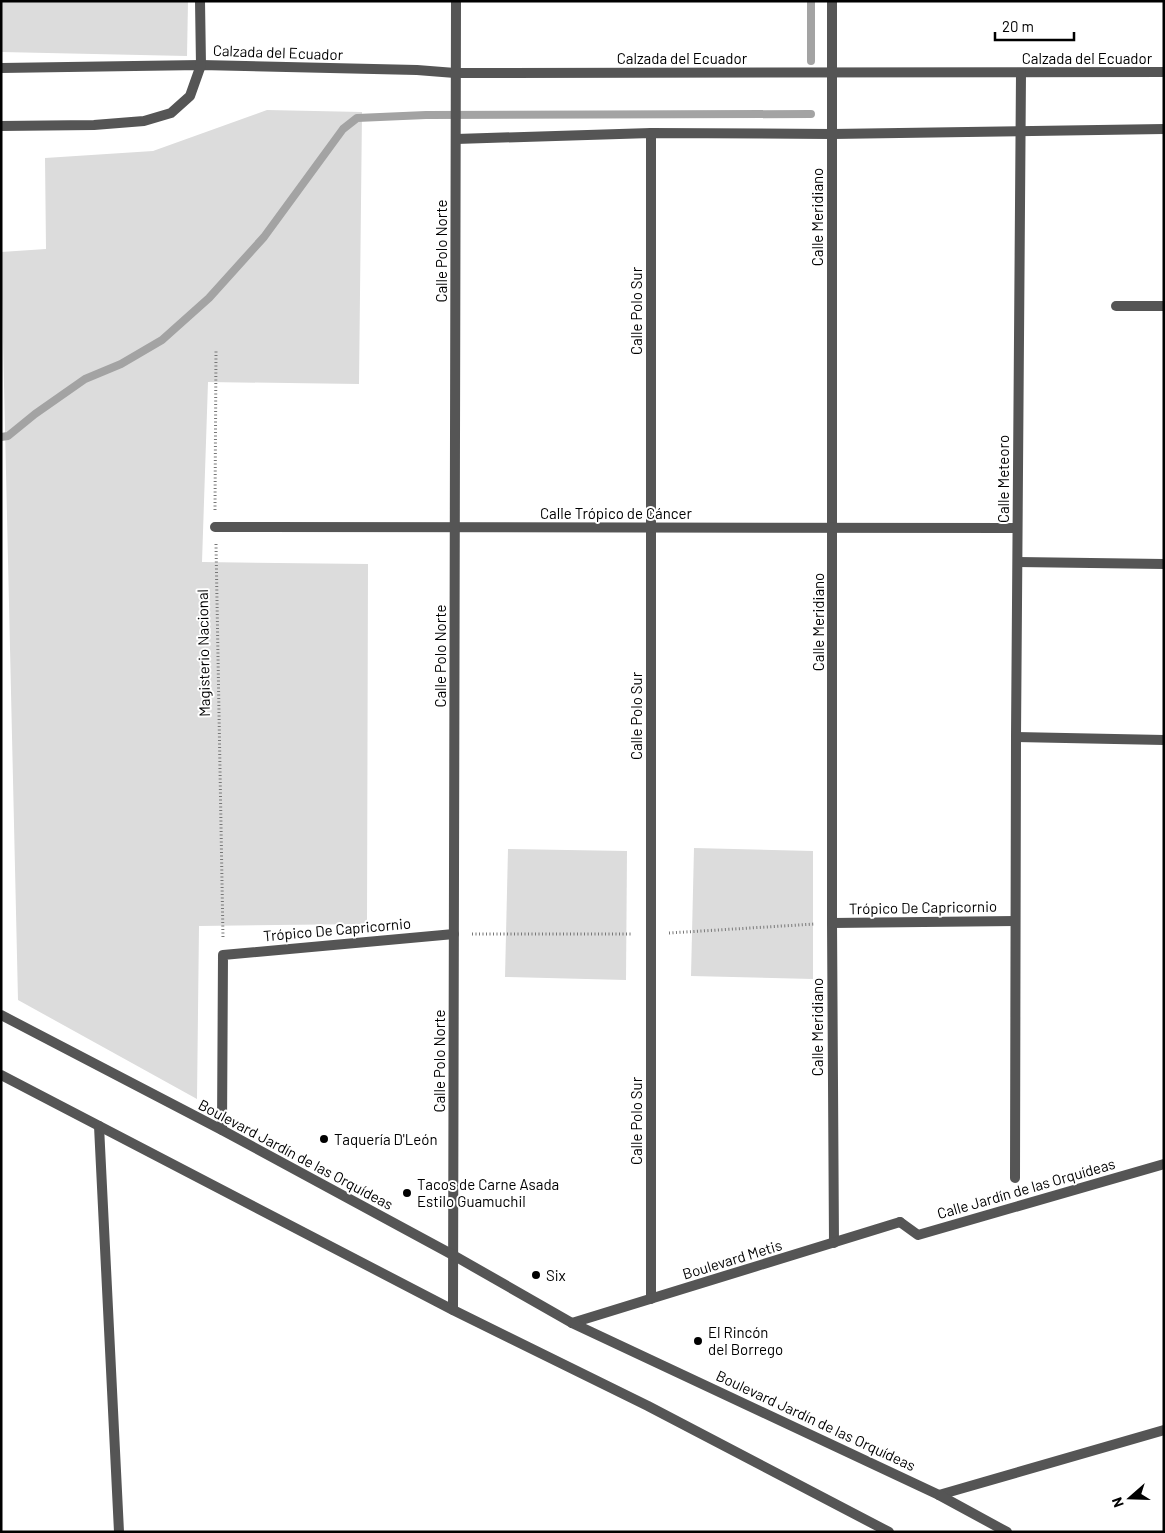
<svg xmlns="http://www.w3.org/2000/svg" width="1165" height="1533" font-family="Barlow,sans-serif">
<rect width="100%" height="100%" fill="#fff"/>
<!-- green -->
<g fill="#dcdcdc">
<path d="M1,1H188L187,56L1,52Z"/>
<path d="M267,110L362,112L359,384L208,382L202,562L368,564L367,924L199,926L197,1099L18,1000L1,252L46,249L45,158L153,151Z"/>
<path d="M694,848L813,851V979L691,976Z"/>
<path d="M508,849L627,851L626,980L505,977Z"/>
</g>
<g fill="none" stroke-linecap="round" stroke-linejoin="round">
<!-- stream -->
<g stroke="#a3a3a3" stroke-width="8">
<path d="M811,61V1"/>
<path d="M1,437L8,436L35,414L85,379L121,364L162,340L209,298L264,237L343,129L357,118L426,115L811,114"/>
</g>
<!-- path -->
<g stroke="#777" stroke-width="3" stroke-dasharray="1 2.5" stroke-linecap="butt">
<path d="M215,510L216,351"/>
<path d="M216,544L223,938"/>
<path d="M669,933L815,924"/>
<path d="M472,934H633"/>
</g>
<!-- service -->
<path stroke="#555" stroke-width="10" d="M900,1222L918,1235L1164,1164"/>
<!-- minor -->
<g stroke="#555" stroke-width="10">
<path d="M832,1V923L834,1243"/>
<path d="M1,68L201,65L417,70L455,73L1164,72"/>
<path d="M1,126L94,125L144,121L171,113L190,96L201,65L200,1"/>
<path d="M651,133V1299"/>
<path d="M456,139L651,133L832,134L1164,129"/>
<path d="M1116,306H1164"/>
<path d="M215,527L1017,528"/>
<path d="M1018,562L1164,564"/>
<path d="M1016,737L1164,740"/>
<path d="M832,923L1015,921"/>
<path d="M99,1126L119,1532"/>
<path d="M222,1130L223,955L454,934"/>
<path d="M1015,1178L1016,737L1021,73"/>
<path d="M453,1310L456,1"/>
<path d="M572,1323L900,1222"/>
<path d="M939,1495L1164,1430"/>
</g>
<!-- tertiary -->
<g stroke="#555" stroke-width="10">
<path d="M1,1015L222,1130L453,1255L572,1323L939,1495L1007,1532"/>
<path d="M1,1075L453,1310L648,1406L889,1532"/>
</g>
</g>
<!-- markers -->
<g fill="#000" stroke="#fff" stroke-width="2">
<circle cx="324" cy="1139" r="5"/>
<circle cx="407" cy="1193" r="5"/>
<circle cx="536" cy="1275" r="5"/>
<circle cx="698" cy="1341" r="5"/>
</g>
<g text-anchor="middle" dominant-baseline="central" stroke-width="4" stroke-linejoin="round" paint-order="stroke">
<!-- street labels -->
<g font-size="15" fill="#000" stroke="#fff">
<text transform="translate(278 52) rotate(2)">Calzada del Ecuador</text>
<text x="682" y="58">Calzada del Ecuador</text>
<text x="1087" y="58">Calzada del Ecuador</text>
<text transform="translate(817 217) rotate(-90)">Calle Meridiano</text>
<text transform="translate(441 251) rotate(-90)">Calle Polo Norte</text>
<text transform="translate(636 311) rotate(-90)">Calle Polo Sur</text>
<text transform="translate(1003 479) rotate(-90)">Calle Meteoro</text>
<text x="616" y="513">Calle Trópico de Cáncer</text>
<text transform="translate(818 622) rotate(-90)">Calle Meridiano</text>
<text transform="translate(203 653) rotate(-91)">Magisterio Nacional</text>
<text transform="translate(440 656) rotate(-90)">Calle Polo Norte</text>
<text transform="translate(636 716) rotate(-90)">Calle Polo Sur</text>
<text transform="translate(923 907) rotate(-1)">Trópico De Capricornio</text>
<text transform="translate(337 929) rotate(-5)">Trópico De Capricornio</text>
<text transform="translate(817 1027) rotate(-90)">Calle Meridiano</text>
<text transform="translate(439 1061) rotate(-90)">Calle Polo Norte</text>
<text transform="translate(636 1121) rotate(-90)">Calle Polo Sur</text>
<text transform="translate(296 1154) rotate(28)">Boulevard Jardín de las Orquídeas</text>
<text transform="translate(1026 1188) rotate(-16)">Calle Jardín de las Orquídeas</text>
<text transform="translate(732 1259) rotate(-17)">Boulevard Metis</text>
<text transform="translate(816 1420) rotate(25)">Boulevard Jardín de las Orquídeas</text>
</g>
<!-- poi labels -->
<g font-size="15" fill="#000" stroke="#fff" text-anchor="start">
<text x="334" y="1139">Taquería D'León</text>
<text x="417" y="1184">Tacos de Carne Asada<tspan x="417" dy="17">Estilo Guamuchil</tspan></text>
<text x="546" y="1275">Six</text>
<text x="708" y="1332">El Rincón<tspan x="708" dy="17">del Borrego</tspan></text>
</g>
</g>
<!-- border -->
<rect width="1165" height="1533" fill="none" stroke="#000000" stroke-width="5"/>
<!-- north arrow -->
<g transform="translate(1130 1498) rotate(250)" stroke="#ffffff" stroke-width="4" paint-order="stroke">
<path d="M0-4L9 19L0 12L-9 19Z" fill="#000000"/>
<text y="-8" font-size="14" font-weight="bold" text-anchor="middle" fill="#000000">N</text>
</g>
<!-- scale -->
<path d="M995 32v8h79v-8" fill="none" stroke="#000000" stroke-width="2.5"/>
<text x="1002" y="32" font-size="15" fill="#000000" stroke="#ffffff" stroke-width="4" paint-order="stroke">20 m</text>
</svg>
